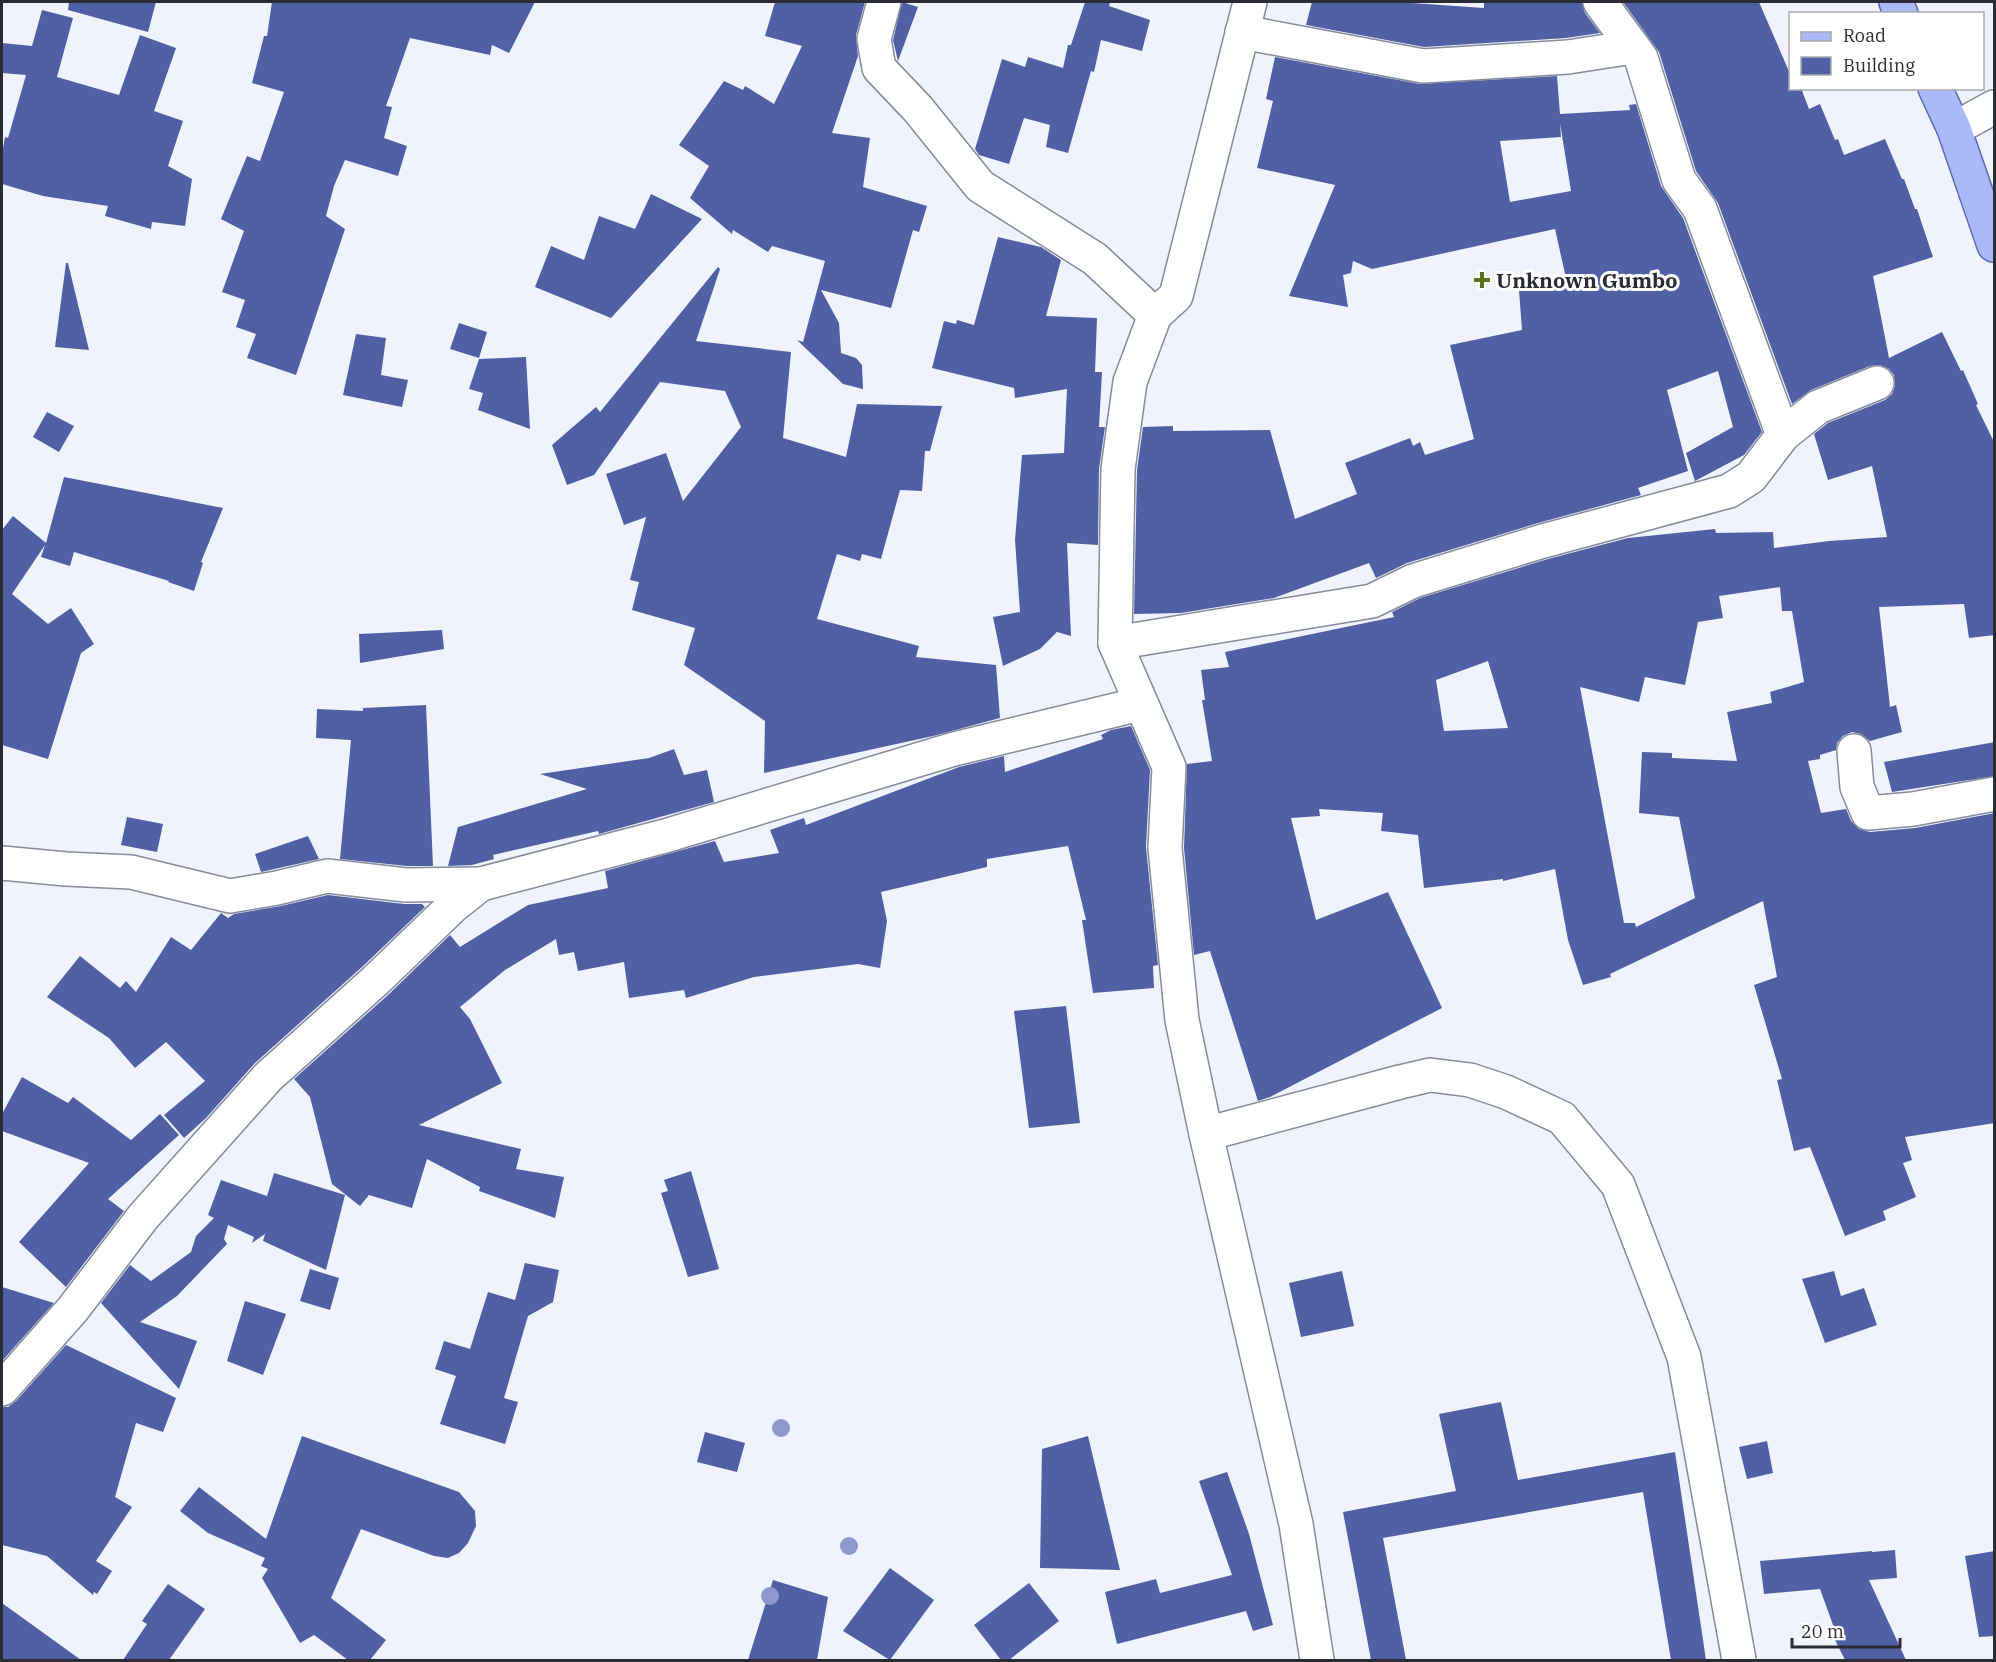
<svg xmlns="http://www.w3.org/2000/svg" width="1996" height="1662" font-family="'IBM Plex Serif',serif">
<rect width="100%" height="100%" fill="#f0f3fe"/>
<!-- building -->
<g fill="#4f61a4" fill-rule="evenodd">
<path d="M69,2H156L148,32L68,10Z"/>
<path d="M272,2H535L509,53L492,45L490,55L410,38L386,106L392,107L384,138L407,146L398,176L345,160L334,186L326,216L345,229L296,375L247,358L256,334L236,327L245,300L222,292L244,231L221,219L247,156L260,161L284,92L252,83L264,36H267Z"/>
<path d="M775,2H865L856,35L858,56L832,133L870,138L863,187L927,206L919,232L913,230L891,308L821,290L839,323L841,353L856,358L862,365L863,389L843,384L797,340L803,342L825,261L772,246L768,252L733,230L732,234L690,198L709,166L679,145L724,81L743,90L745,86L774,104L802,46L765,36Z"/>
<path d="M902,2L918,7L898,61L893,40Z"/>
<path d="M1085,2H1110L1109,6L1150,20L1142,51L1101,40L1094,72L1091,71L1068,153L1046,147L1050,125L1024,118L1009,164L979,155L975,149L1002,59L1025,67L1028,57L1063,68L1068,45H1071Z"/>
<path d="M1312,2H1398L1484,8V2H1582L1585,13L1600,33L1566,38L1424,47L1306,25Z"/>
<path d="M1623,2H1759L1791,76V88H1801L1809,109L1820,104L1835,140L1838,139L1844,155L1885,139L1902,179H1904L1915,209H1917L1933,257L1873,276L1889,358L1942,332L1961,371L1963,370L1978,404L1976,405L1995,444V635L1969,638L1964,604L1879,607L1890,707L1896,705L1902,732L1870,741L1861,734L1852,732L1843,736L1837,743L1836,750L1820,755V759L1808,761L1821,813L1846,809L1851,821L1859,829L1870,832L1915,828L1995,813V1123L1905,1137L1912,1160L1903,1163L1916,1197L1883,1211L1886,1220L1845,1236L1810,1147L1794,1151L1777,1080L1782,1079L1754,985L1777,977L1763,901L1610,974L1611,977L1583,985L1568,940L1555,869L1503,881V879L1424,888L1418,835L1381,831L1383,813L1319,809L1320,816L1291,818L1316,920L1388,892L1442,1008L1270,1097L1258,1101L1210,951L1194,955L1184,848L1187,764L1212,761L1202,700H1205L1201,670L1229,667L1225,652L1394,617L1392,612L1420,598L1548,559L1628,538L1715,529L1716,533L1773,532L1774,548L1829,541L1887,537L1872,466L1828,480L1814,434L1828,423L1885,400L1892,394L1895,386L1894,375L1889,369L1880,365L1870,366L1811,390L1792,404L1718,203L1696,171L1659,52ZM1780,587L1782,611H1792L1804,682L1770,692L1772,703L1727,712L1737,761L1672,758V753L1642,752L1639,813L1679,817L1695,898L1636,927L1635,923H1624L1580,687L1639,702L1645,677L1685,685L1698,622L1723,618L1719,596ZM1488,661L1508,728L1444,731L1436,680Z"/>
<path d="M42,10L73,18L57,77L119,95L140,35L176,48L154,111L183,121L168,166L192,179L185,226L152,222L151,229L105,216L108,206L43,196L2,184V154L5,137L8,138L26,75L2,73V43L32,46Z"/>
<path d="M1275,57L1420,84L1557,76L1560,114L1630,110L1629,105L1636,104L1661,186L1683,218L1762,432L1744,455L1695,481L1686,453L1733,427L1718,371L1667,390L1688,471L1638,488L1641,495L1538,523L1407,563L1376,578L1369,563L1274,598L1181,613L1134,614L1137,470L1143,427L1173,426V431L1270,430L1295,519L1357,494L1345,463L1410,438L1413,446L1420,442L1425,455L1474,439L1450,345L1522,330L1519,290L1568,287L1555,229L1372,269L1353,261L1351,273L1343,275L1348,307L1289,296L1335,185L1257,168L1273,101L1266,99ZM1560,123L1571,191L1510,202L1500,141L1561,137Z"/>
<path d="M651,194L702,219L611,318L535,287L551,246L584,260L599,216L635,229Z"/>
<path d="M998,237L1041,247L1061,260L1046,316L1097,318L1095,372H1102L1099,427H1105L1099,469L1098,545L1067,543L1071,636L1057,632L1040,649L1003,666L993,617L1020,612L1015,540L1022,455L1064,453L1067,389L1015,398L1014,388L932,368L944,321L956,324L957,320L974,325Z"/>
<path d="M66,263H68L89,350L55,347Z"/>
<path d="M718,267L720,269L696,341L791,352L783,438L846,457L857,404L942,406L930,451H925L922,491L900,490L881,559L862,554L860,561L837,554L817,619L919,646L916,657L996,665L1000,718L933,736L764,773L765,721L684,665L695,628L632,610L639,582L630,580L646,517L624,525L606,474L666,453L683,501L741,427L725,391L660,382L594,475L567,485L552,445L596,407L600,412Z"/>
<path d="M459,323L487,332L479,358L450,349Z"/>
<path d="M356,334L386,338L381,375L408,380L402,407L343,395Z"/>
<path d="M526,357L530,429L478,410L483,393L469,389L479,359Z"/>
<path d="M47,412L74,426L59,452L33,437Z"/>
<path d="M64,477L223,508L201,562L203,563L194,591L168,582L169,581L74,552L70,566L41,557L45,545L12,594L48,624L71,608L94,644L81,653L48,759L2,745V530L13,516L46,543Z"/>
<path d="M442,630L444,649L360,663L359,634Z"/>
<path d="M426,705L433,866H407L340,859L351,740L316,738L317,709L363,711V708Z"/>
<path d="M1131,726L1150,770L1146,847L1158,965L1153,966L1154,988L1093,993L1082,920H1086L1068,846L987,859V867L881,892L887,921L880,968L858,964L754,977L686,998L684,990L629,998L624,962L578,971L574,952L559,955L556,939L505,970L460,1007L470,1019L502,1083L419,1125L521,1149L516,1169L564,1177L555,1218L479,1191L480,1187L427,1159L412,1208L369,1195L360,1206L332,1184L310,1097L294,1079L388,995L450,935L460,947L528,905L608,888L605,871L715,841L724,862L779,853L770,830L804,818L806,825L959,767L1004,756L1005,772L1103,739L1101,735L1111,730Z"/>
<path d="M1995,742V776L1892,792L1884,762Z"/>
<path d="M674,749L684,775L707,770L714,802L599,834L598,831L493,855L494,859L472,865L448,866L458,827L587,789L540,774L649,758Z"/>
<path d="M127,817L163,824L157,852L121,845Z"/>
<path d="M308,836L319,859L261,872L255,854Z"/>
<path d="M328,895L404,904H422L425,907L362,967L255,1063L206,1118L184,1138L164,1115L205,1081L166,1042L135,1068L109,1038L47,997L80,956L120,988L126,981L136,992L171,937L191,950L221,913L228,918L234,914L281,906Z"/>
<path d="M1066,1006L1080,1123L1029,1128L1014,1011Z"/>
<path d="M22,1077L68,1103L73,1097L131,1140L160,1114L179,1135L108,1199L124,1211L66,1287L19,1242L89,1163L2,1131V1114Z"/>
<path d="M691,1171L719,1269L688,1277L661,1193L668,1191L664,1180Z"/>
<path d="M274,1173L345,1195L326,1270L263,1241L265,1234L252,1243L254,1237L228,1225L224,1239L227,1244L177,1296L140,1322L197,1341L179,1389L101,1303L130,1265L151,1281L191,1252L196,1236L214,1218L208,1215L221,1180L267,1196Z"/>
<path d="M525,1263L559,1270L553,1302L528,1316L504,1398L518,1402L505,1444L440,1424L456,1376L435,1369L444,1341L470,1349L488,1292L515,1300Z"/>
<path d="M310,1269L339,1278L330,1310L300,1301Z"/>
<path d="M1342,1271L1354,1326L1301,1337L1289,1283Z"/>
<path d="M1834,1271L1841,1296L1864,1288L1877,1325L1825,1343L1802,1279Z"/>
<path d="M2,1287L54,1303L2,1361Z"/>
<path d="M245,1301L286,1314L263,1375L227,1361Z"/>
<path d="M66,1345L176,1398L163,1432L136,1423L115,1497L132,1507L96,1561L112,1571L97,1594L94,1592L93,1595L47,1556L2,1545V1407H8L16,1401Z"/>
<path d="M1501,1402L1518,1480L1675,1452L1706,1660H1671L1643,1492L1383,1538L1406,1660H1371L1343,1512L1456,1491L1439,1414Z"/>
<path d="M705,1432L745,1443L737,1472L697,1462Z"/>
<path d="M302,1436L459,1492L475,1511L476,1526L468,1543L459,1553L448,1558L434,1556L361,1529L331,1598L386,1640L370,1660H348L314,1635L300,1643L262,1578L268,1569L261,1566L265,1558L208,1533L180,1511L199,1487L266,1539Z"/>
<path d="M1088,1436L1120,1570L1040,1568L1042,1449Z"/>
<path d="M1767,1441L1773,1473L1747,1479L1739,1447Z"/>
<path d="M1227,1472L1249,1534L1273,1625L1253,1631L1246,1611L1117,1644L1105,1592L1156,1579L1160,1593L1232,1575L1199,1481Z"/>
<path d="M1895,1550L1897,1578L1869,1580L1906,1660H1845L1834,1638L1837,1636L1820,1589L1764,1594L1760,1561L1872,1551V1552Z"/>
<path d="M1995,1551V1636L1979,1637L1965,1556Z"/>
<path d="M890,1568L934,1600L890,1660L843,1631Z"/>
<path d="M773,1580L828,1597L817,1660H748Z"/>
<path d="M1029,1583L1059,1621L1009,1660H1001L974,1625Z"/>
<path d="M168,1584L205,1609L169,1660H123L147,1624L142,1621Z"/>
<path d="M2,1603L81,1660H2Z"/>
</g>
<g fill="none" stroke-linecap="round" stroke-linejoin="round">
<!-- minor casing -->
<g stroke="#858b9b" stroke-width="36">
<g id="minor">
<path d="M884,2L874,39L879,68L918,109L980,186L1095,259L1155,315"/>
<path d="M1250,2L1176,296L1155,315L1130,382L1118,469L1115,643L1169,767L1165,848L1182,1020L1206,1134L1296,1524L1317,1660"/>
<path d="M1600,2L1641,58L1679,180L1700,209L1783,435"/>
<path d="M1242,32L1423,66L1568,57L1633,47"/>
<path d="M1954,129L1994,107"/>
<path d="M1115,643L1372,601L1413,581L1543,541L1729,491L1751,477L1783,435L1818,407L1877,383"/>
<path d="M1854,751L1857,787L1868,813L1913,809L1994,794"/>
<path d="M2,863L66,869L131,872L230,896L277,888L327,876L406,885L481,884"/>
<path d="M1206,1134L1400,1082L1430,1075L1470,1080L1506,1092L1562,1118L1618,1185L1684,1357L1739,1660"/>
<path d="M2,1389L73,1309L143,1217L268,1077L375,981L452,907L481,884L665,836L954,749L1140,704"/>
</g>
</g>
<!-- major casing -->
<g stroke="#596ab1" stroke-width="36">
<g id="major">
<path d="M1896,2L1901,14"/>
<path d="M1935,88L1954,129L1994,245"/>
</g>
</g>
<!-- minor -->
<use href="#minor" stroke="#fff" stroke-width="33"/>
<!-- major -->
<use href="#major" stroke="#aabaf9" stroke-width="33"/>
</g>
<!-- trees -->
<g fill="#8d98cc">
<circle cx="781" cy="1428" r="9"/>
<circle cx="849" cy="1546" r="9"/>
<circle cx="770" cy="1596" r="9"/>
</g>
<!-- markers -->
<path fill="#5d6f1c" stroke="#fff" stroke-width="2" d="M1479 271h6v6h6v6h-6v6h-6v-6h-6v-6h6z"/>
<g text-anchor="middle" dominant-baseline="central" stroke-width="6" stroke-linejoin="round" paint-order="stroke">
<!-- poi labels -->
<g font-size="21" font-weight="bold" fill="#2a2c33" stroke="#fff" text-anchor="start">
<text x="1496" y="280">Unknown Gumbo</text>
</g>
</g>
<!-- border -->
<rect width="1996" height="1662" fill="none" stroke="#2a2c33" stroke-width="6"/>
<!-- legend -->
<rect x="1789" y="12" width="195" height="78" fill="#ffffff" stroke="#aaabad" stroke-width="1.5"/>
<rect x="1801" y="32" width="30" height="9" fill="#aabaf9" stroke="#aaabad" stroke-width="1.5"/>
<text x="1843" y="42" font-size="18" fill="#2a2c33">Road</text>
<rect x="1801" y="57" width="30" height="18" fill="#4f61a4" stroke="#aaabad" stroke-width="1.5"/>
<text x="1843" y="72" font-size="18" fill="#2a2c33">Building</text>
<!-- scale -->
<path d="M1792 1638v9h108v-9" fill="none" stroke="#2a2c33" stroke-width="3"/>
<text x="1801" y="1638" font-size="18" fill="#2a2c33" stroke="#ffffff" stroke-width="4.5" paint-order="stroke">20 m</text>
</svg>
